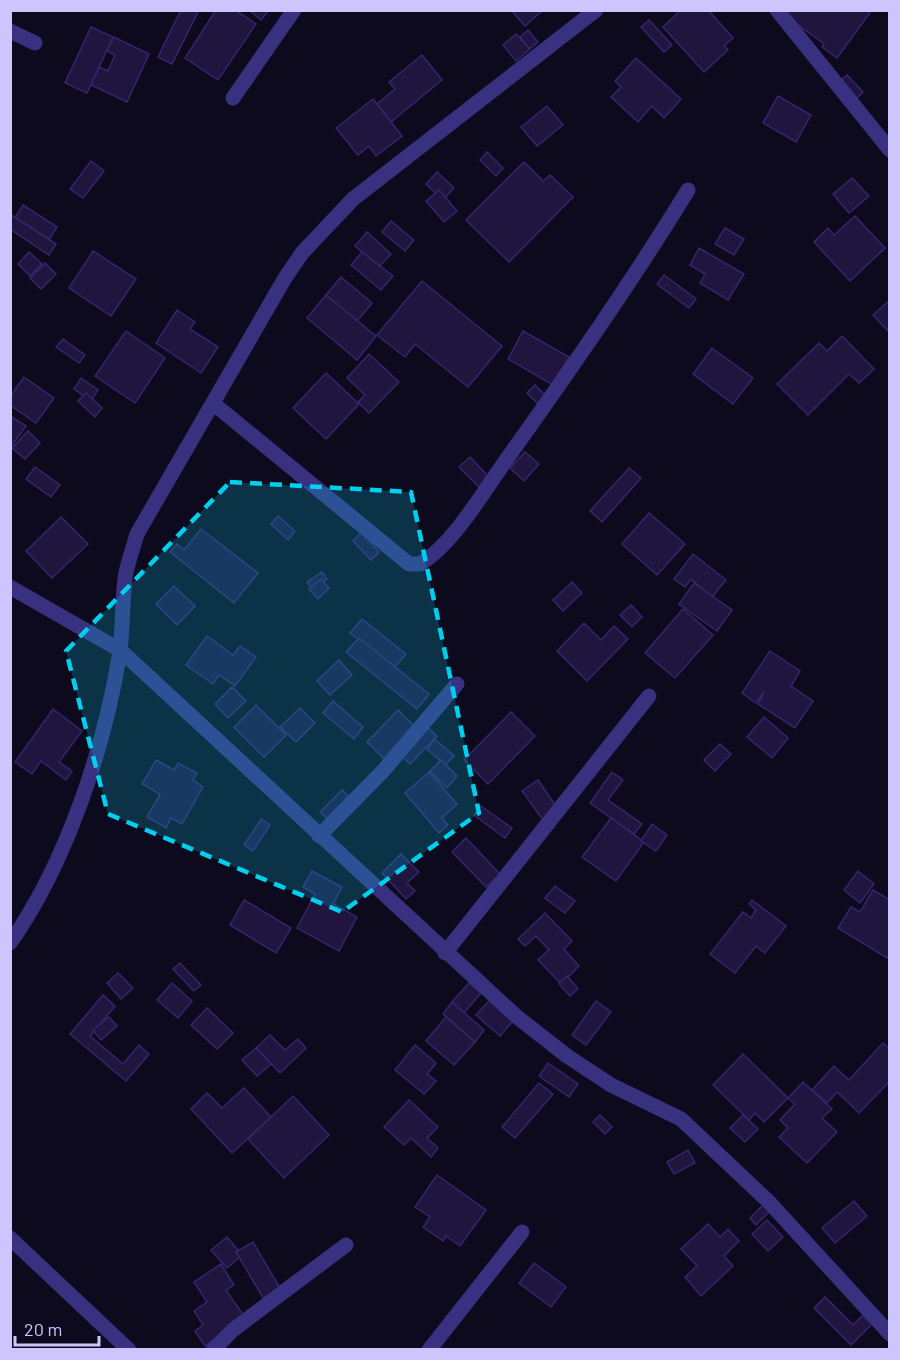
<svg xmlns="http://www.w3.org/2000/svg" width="900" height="1360" font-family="Barlow,sans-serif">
<rect width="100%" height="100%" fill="#0e0a1d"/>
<!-- building -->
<g fill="#1f153f" stroke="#35256c" stroke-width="1.5">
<path d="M181,10H199L172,64L158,57Z"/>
<path d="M216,10H235L256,24L218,80L185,58Z"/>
<path d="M249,10H269L261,20Z"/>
<path d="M511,10H543L525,26Z"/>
<path d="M681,10H708L733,38L724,46L728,50L704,72L663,27Z"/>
<path d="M778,10H872L837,58L822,47L824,44Z"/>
<path d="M649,20L672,45L664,52L641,27Z"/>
<path d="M91,27L113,37L87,93L65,83Z"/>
<path d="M528,30L538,42L530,49L520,37Z"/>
<path d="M516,34L530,49L516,61L503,45Z"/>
<path d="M114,37L149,54L127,102L91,85L99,67L108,71L115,55L107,51Z"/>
<path d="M422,55L442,80L391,122L377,104L395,89L389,82Z"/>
<path d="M636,58L681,99L664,118L652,106L638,122L611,97L621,87L615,81Z"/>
<path d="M847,75L863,92L857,98L840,81Z"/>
<path d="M778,96L811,115L796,142L763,123Z"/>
<path d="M373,99L402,136L376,156L369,146L358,155L336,128Z"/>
<path d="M547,106L563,125L537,146L521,127Z"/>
<path d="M487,152L503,168L496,176L480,160Z"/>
<path d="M91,161L104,171L83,198L70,189Z"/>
<path d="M524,162L543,181L550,175L573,197L509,262L466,220Z"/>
<path d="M437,172L454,188L443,200L426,184Z"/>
<path d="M852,178L869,196L849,213L833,194Z"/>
<path d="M439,190L457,211L444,222L426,201Z"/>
<path d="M23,205L57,227L49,240L15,218Z"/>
<path d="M10,214L56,244L49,255L10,229Z"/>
<path d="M855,216L885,248L850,281L814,242L828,228L834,235Z"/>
<path d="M391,221L414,240L405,251L382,232Z"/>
<path d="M725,228L744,239L734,255L715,244Z"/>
<path d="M367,232L391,254L379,267L355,246Z"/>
<path d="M699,248L744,274L728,300L700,283L705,274L690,265Z"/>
<path d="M93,251L136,279L111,316L69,288Z"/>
<path d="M29,252L42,264L30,276L18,264Z"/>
<path d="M362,252L393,276L381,290L351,265Z"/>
<path d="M45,263L56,274L41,289L30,278Z"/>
<path d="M664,275L696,299L689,308L657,284Z"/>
<path d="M341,277L372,303L357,321L326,295Z"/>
<path d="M422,281L502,346L468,387L415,344L405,357L377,335Z"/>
<path d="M326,295L376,336L357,360L307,318Z"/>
<path d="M890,300V333L873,315Z"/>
<path d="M177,310L195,322L190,329L218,347L201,373L156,343Z"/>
<path d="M126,331L165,358L135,403L95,376Z"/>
<path d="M523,331L569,357L553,385L508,359Z"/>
<path d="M842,336L874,369L859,383L849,374L808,415L777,384L819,343L827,351Z"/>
<path d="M63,339L85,355L79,363L56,347Z"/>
<path d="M712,348L753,378L733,404L693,374Z"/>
<path d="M369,354L399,382L369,413L358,402L365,395L347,378Z"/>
<path d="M326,373L359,404L326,439L293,408Z"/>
<path d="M24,377L54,398L36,423L10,405V397Z"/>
<path d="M81,378L98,390L91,401L74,389Z"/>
<path d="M535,385L551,401L543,409L527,393Z"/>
<path d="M86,393L102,408L95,417L78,401Z"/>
<path d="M10,416L26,426L12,445L10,444Z"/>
<path d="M28,431L40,443L25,459L12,448Z"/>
<path d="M525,452L539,464L524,481L510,468Z"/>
<path d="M470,457L489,477L479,487L459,467Z"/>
<path d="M35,467L60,485L51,497L26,479Z"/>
<path d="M629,468L641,478L602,522L590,511Z"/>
<path d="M649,513L685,544L657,575L622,544Z"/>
<path d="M278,516L295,531L288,540L271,524Z"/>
<path d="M61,517L88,544L52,578L26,551Z"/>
<path d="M201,529L258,573L234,603L170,552L177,544L184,550Z"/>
<path d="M361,532L379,552L371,560L353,541Z"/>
<path d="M693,554L726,580L712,597L691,579L685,587L674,579Z"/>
<path d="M322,572L327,579L312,590L307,582Z"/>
<path d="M321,579L329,588L318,599L309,589Z"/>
<path d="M572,582L582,593L563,611L553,600Z"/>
<path d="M694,583L732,610L717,631L679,604Z"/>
<path d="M174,586L195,606L177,625L156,604Z"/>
<path d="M631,605L642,617L632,627L620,615Z"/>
<path d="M683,609L713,635L675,678L645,653Z"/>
<path d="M362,619L406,654L394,668L350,633Z"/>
<path d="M584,623L601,640L614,626L628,639L587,681L557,651Z"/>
<path d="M207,636L233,655L240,646L256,657L235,686L219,675L213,684L186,665Z"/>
<path d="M359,638L429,694L417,709L346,652Z"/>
<path d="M770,651L800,671L791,686L813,701L795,728L758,704L764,692L756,703L742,693Z"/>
<path d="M339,660L352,675L330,695L317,681Z"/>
<path d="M232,687L246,701L228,718L215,704Z"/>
<path d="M333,701L363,727L354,739L323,713Z"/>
<path d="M256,705L286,735L264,757L234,727Z"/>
<path d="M300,708L315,723L296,742L280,727Z"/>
<path d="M53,709L82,731L59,762L72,771L66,780L41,761L32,774L15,762Z"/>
<path d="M398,710L415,727L425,725L437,736L410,764L394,748L384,759L367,742Z"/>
<path d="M511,712L535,736L488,784L464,760Z"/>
<path d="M764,717L788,738L772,758L747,737Z"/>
<path d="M435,739L454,756L445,765L427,749Z"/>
<path d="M720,744L731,754L715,771L704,760Z"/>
<path d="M156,760L174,770L178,763L197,773L193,780L203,787L182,824L171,818L166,828L147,817L160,794L142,784Z"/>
<path d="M441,760L457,776L447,788L430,771Z"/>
<path d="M429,772L457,804L442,818L448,825L439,833L405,793Z"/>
<path d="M612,772L623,780L608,800L642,824L634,834L590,803Z"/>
<path d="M538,780L558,809L543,820L522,791Z"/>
<path d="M342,790L351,799L330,821L320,812Z"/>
<path d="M481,806L512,828L505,838L474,815Z"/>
<path d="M611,818L644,842L616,881L582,857Z"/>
<path d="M261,819L270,825L253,851L244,845Z"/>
<path d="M652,824L667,835L656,851L641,841Z"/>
<path d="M466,838L500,874L486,887L452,852Z"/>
<path d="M401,854L419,872L407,883L415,891L406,899L382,873Z"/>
<path d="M312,871L342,887L333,904L357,917L339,951L297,928L315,894L303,887Z"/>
<path d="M858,871L874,884L860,903L844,890Z"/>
<path d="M555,886L575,901L565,913L545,898Z"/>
<path d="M873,890L890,900V953L887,958L838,928L851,907L860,912Z"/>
<path d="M244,900L291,928L276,953L230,925Z"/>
<path d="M752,900L786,926L765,953L756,946L735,973L710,954L743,912L751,918L756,910L749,904Z"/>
<path d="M545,913L572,941L564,949L579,966L561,984L538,960L549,950L536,936L525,946L518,939Z"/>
<path d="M180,963L201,985L194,991L173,969Z"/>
<path d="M118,973L133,988L121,999L107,983Z"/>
<path d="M567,976L578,989L570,996L559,984Z"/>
<path d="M172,983L192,1001L178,1018L157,1000Z"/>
<path d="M469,983L481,993L464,1013L452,1002Z"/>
<path d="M103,995L115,1006L90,1036L123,1064L139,1045L149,1054L126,1081L70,1034Z"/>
<path d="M490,1000L513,1021L500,1036L476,1015Z"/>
<path d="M596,1001L611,1012L586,1045L572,1035Z"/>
<path d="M452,1002L484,1030L475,1042L443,1014Z"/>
<path d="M207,1008L233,1033L217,1049L191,1025Z"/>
<path d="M109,1017L117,1026L101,1040L93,1030Z"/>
<path d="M446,1017L475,1042L454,1065L426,1041Z"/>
<path d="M270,1035L285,1050L298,1039L306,1048L280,1073L256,1048Z"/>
<path d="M883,1043L890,1049V1081L859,1113L837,1092L827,1103L812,1090L834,1066L849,1080Z"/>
<path d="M415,1045L436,1063L427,1074L436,1081L424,1094L395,1070Z"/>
<path d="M256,1048L271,1064L257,1076L242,1060Z"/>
<path d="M743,1054L788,1098L764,1122L755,1113L749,1120L713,1085Z"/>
<path d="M548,1063L578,1084L569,1097L539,1076Z"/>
<path d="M803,1082L832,1109L822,1118L837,1132L807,1163L779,1137L788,1128L780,1120L795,1104L788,1098Z"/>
<path d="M539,1083L553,1094L515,1138L502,1127Z"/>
<path d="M244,1088L271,1117L232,1153L191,1109L207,1093L222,1108Z"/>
<path d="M293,1096L329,1135L284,1178L248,1139Z"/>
<path d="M409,1100L438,1127L427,1138L438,1148L431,1157L411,1138L404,1145L384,1127Z"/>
<path d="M600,1115L612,1127L605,1134L593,1122Z"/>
<path d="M743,1115L758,1129L745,1142L730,1128Z"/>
<path d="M688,1150L695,1163L674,1174L667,1162Z"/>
<path d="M437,1175L486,1210L460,1246L446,1236L443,1241L423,1227L430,1217L415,1207Z"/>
<path d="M854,1201L867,1216L835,1243L822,1228Z"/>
<path d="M764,1204L770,1211L756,1225L750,1218Z"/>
<path d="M767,1220L783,1237L768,1251L752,1234Z"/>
<path d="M708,1224L720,1237L728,1229L739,1241L724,1256L733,1266L701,1296L685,1277L697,1266L681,1249Z"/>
<path d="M227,1237L242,1255L227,1268L211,1250Z"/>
<path d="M253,1242L283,1293L266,1303L236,1252Z"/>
<path d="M534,1263L566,1287L551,1307L519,1283Z"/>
<path d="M221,1264L234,1285L226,1290L246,1319L205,1346L195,1331L203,1325L194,1311L207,1302L194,1282Z"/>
<path d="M825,1297L853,1325L863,1315L872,1324L851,1345L814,1308Z"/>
</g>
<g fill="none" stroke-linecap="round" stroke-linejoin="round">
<!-- minor -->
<g stroke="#37317f" stroke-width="15">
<path d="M777,10L890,150"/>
<path d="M10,31L35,43"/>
<path d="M233,98L294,10"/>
<path d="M214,404L409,564H420C453,544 482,494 504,463C568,373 631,283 688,190"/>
<path d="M10,587L120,650L516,1016L567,1056L611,1085L681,1119L769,1202L890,1334"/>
<path d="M319,836L383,771L457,684"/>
<path d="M10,943C66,864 105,747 120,651C123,627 122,602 125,578C127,564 133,549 137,534L285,278L302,253L353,199L596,10"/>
<path d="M445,953L649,696"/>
<path d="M10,1238L129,1350"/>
<path d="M213,1350L233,1330L346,1245"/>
<path d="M429,1350L522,1232"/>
</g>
</g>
<!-- marked area -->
<path fill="#00d0f0" fill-opacity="0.2" stroke="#00d0f0" stroke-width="4.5" stroke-dasharray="12 8" stroke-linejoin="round" d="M230,482L411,492L479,813L342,912L108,814L66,651Z"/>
<!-- border -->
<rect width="900" height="1360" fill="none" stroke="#cec5ff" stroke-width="24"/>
<!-- scale -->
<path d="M15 1336v9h84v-9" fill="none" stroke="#cec5ff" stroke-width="3"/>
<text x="24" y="1336" font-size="18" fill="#cec5ff" stroke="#0e0a1d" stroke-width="4.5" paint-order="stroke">20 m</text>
</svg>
